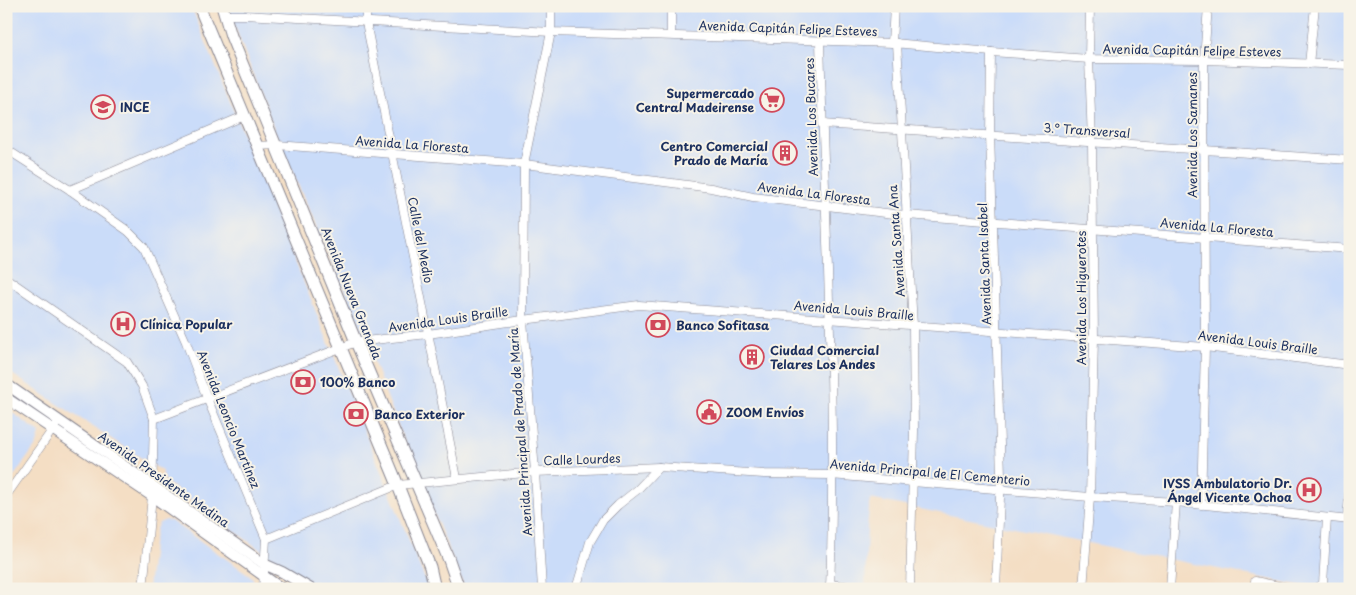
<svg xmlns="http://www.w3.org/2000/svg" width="1356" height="595" font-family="'Playpen Sans',sans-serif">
<rect width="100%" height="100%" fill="#f7f3e8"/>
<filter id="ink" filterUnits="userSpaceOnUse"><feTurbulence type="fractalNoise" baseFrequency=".02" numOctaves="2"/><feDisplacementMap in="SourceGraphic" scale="10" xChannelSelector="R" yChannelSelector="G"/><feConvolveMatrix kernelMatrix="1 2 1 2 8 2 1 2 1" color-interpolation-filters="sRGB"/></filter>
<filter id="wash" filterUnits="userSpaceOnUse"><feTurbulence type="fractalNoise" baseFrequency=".0096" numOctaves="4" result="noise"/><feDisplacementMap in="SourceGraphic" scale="20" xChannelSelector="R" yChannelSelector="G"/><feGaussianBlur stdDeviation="1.12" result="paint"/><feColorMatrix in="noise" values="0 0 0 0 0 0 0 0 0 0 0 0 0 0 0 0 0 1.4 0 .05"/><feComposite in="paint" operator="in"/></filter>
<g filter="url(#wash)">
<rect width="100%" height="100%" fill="#f4dec4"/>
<!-- built -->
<g fill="#cadcf9">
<path d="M6,6H191L429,589H315L166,482L161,470L130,451L6,370Z"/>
<path d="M227,6H1350V589L1308,587L870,499L867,529L865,589H758L741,584L725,586L716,589H465L401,433L359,324L278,139Z"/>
<path d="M6,408L40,433L37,444L6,487Z"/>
<path d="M166,520L171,521L251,576L253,579L254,589H148L153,545L156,529L159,523Z"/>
</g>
</g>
<g filter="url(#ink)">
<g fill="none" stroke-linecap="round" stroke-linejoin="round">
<!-- minor casing -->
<g stroke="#888691" stroke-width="9">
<g id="minor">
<path d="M366,6V22L457,478"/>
<path d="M671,6V35"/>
<path d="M226,15H245L551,32L894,43L991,52L1089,59L1204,60L1350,65"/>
<path d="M820,41C825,223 837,406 830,589"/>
<path d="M892,43L894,6"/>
<path d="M897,43L913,326L914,431L910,589"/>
<path d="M991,52L990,135L1001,475L996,589"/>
<path d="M1309,64L1315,6"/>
<path d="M822,124L1350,160"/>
<path d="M257,146L277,145L524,164L711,188L753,197L894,214L1350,249"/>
<path d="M6,149L70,190L128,231L144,247L186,342L207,398L266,539L263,589"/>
<path d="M70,190L244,116"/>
<path d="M6,278L127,362L142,386L154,419L152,496L143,589"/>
<path d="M154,419L356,342L428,334L523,320L639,305L1205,347L1350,365"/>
<path d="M6,496L55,426"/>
<path d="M1201,505L1205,347L1204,60L1208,6"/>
<path d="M1347,520L1350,486"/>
<path d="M266,539L398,485L535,472L659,467"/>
<path d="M830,584L864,589"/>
<path d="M542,589L535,472L523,320L524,164L551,32V6"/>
<path d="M576,589L590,542L603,520L618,505L637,490L659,467L764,474L831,475L1090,497L1176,502L1350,520"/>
<path d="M1083,589L1090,497L1094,339L1092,142L1089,59L1090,6"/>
<path d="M1170,589L1176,502"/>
<path d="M1255,589V581L1293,589"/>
<path d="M1315,589L1323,584L1327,518"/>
</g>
</g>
<!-- tertiary casing -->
<g stroke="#888691" stroke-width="12">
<g id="tertiary">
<path d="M6,384L152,485L264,564L282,572L311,589"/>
<path d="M6,398L152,496L282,589"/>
</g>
</g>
<!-- secondary casing -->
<g stroke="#888691" stroke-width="13">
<g id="secondary">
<path d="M199,6L395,478L430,567L435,589"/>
<path d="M222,6L231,36L356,342L449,560L459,589"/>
</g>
</g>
<!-- minor -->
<use href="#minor" stroke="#fff" stroke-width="8"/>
<!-- tertiary -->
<use href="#tertiary" stroke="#fff" stroke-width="10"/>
<!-- secondary -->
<use href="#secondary" stroke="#fff" stroke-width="11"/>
</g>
</g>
<!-- icons -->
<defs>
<g id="supermarket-ring" transform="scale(1.25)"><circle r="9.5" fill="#f7f3e8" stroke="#d1495b" stroke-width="1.5"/><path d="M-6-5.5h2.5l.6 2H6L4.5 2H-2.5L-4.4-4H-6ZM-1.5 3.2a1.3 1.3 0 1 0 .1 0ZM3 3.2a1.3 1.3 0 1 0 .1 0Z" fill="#d1495b"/></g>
<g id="university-ring" transform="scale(1.25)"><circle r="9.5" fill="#f7f3e8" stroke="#d1495b" stroke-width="1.5"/><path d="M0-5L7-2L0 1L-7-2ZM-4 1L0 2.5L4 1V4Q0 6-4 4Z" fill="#d1495b"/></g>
<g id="building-ring" transform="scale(1.25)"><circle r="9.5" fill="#f7f3e8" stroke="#d1495b" stroke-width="1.5"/><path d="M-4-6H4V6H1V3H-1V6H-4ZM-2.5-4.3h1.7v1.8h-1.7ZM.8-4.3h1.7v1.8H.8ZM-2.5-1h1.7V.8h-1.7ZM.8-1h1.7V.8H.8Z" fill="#d1495b"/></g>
<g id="hospital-ring" transform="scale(1.25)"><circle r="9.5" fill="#f7f3e8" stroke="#d1495b" stroke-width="1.5"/><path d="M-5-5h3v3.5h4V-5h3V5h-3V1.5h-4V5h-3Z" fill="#d1495b"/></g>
<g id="bank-ring" transform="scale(1.25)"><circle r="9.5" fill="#f7f3e8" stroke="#d1495b" stroke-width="1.5"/><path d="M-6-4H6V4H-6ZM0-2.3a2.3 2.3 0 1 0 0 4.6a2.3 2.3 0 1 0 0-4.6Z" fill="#d1495b"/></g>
<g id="civic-ring" transform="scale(1.25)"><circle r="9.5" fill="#f7f3e8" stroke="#d1495b" stroke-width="1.5"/><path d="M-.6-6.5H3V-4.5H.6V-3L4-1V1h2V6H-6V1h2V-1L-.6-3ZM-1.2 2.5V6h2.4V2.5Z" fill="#d1495b"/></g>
</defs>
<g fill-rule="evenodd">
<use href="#supermarket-ring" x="772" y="100"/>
<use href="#university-ring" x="103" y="107"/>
<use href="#building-ring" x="785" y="153"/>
<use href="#hospital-ring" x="123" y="324"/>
<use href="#bank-ring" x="658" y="325"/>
<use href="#building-ring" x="752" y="357"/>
<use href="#bank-ring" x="303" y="382"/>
<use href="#civic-ring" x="709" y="412"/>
<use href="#bank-ring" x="356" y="414"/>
<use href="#hospital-ring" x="1309" y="490"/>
</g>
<g text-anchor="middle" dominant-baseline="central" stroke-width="4" stroke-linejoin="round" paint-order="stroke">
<!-- street labels -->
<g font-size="12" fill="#1b2f5e" stroke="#f7f3e8">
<text transform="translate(788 28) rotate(2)">Avenida Capitán Felipe Esteves</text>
<text transform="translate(1192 50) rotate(1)">Avenida Capitán Felipe Esteves</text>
<text transform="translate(811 117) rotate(-92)">Avenida Los Bucares</text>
<text transform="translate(1087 130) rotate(4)">3.° Transversal</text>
<text transform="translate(1192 135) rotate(-90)">Avenida Los Samanes</text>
<text transform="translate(412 144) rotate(4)">Avenida La Floresta</text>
<text transform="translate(814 193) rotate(7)">Avenida La Floresta</text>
<text transform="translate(1217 227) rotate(5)">Avenida La Floresta</text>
<text transform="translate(421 240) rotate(79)">Calle del Medio</text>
<text transform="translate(896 241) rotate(-94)">Avenida Santa Ana</text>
<text transform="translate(984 264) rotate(-92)">Avenida Santa Isabel</text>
<text transform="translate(352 293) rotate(68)">Avenida Nueva Granada</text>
<text transform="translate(1081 298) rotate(-90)">Avenida Los Higuerotes</text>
<text transform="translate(854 310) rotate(5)">Avenida Louis Braille</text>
<text transform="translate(448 319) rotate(-8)">Avenida Louis Braille</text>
<text transform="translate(1258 342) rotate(7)">Avenida Louis Braille</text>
<text transform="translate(229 419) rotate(68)">Avenida Leoncio Martínez</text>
<text transform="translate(520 432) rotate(-94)">Avenida Principal de Prado de María</text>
<text transform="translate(582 459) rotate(-2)">Calle Lourdes</text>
<text transform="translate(930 472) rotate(5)">Avenida Principal de El Cementerio</text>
<text transform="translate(164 479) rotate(35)">Avenida Presidente Medina</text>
</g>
<!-- poi labels -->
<g font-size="12" font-weight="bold" fill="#1b2f5e" stroke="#f7f3e8" text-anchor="start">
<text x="754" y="93" text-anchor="end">Supermercado<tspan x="754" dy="14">Central Madeirense</tspan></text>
<text x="120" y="107">INCE</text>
<text x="768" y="146" text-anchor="end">Centro Comercial<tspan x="768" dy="14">Prado de María</tspan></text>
<text x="140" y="324">Clínica Popular</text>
<text x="676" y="325">Banco Sofitasa</text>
<text x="770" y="350">Ciudad Comercial<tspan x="770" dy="14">Telares Los Andes</tspan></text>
<text x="320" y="382">100% Banco</text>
<text x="726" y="412">ZOOM Envíos</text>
<text x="374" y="414">Banco Exterior</text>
<text x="1292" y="483" text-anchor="end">IVSS Ambulatorio Dr.<tspan x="1292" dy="14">Ángel Vicente Ochoa</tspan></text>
</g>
</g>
<!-- margin -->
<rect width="1356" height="595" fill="none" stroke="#f7f3e8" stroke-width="25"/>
</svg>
